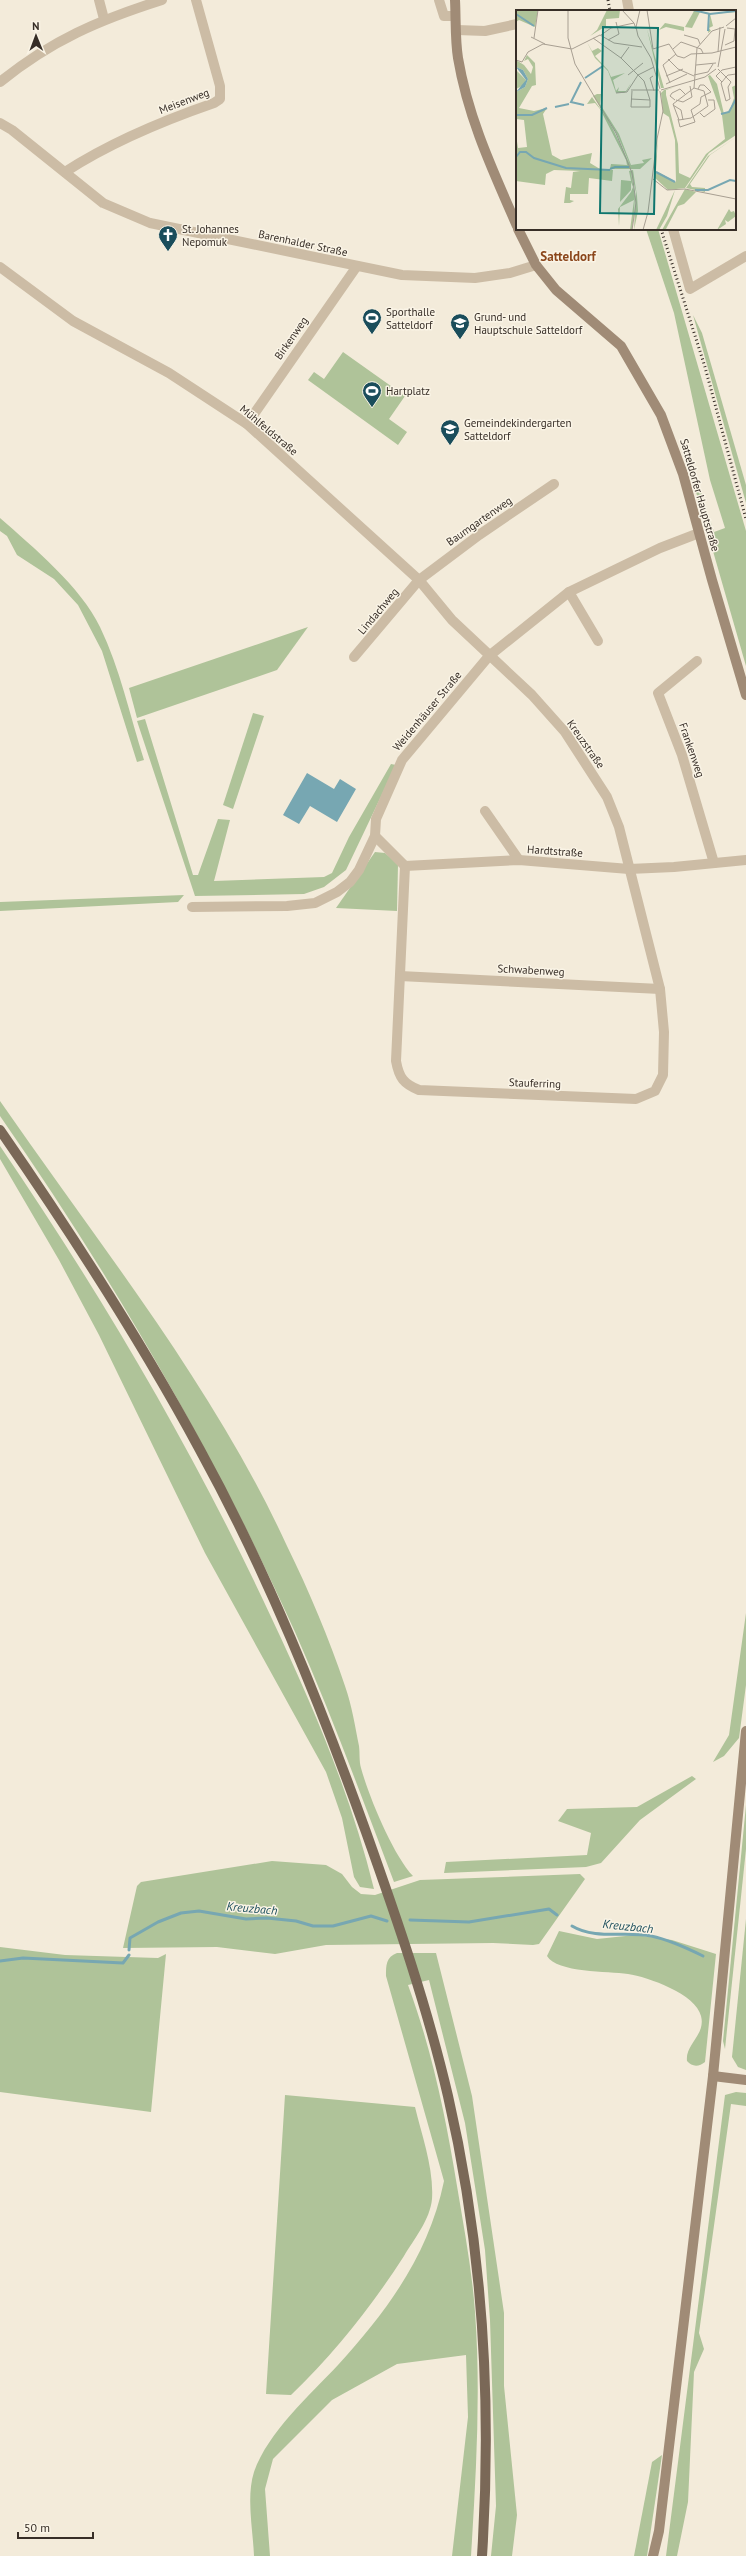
<svg xmlns="http://www.w3.org/2000/svg" width="746" height="2556" font-family="'PT Sans',sans-serif">
<rect width="100%" height="100%" fill="#f3ebda"/>
<!-- green -->
<g fill="#afc399">
<path d="M646,229H658L746,531V666L692,478L696,476L714,532L725,528L710,480L674,313Z"/>
<path d="M693,315L702,333L746,485V503Z"/>
<path d="M343,352L405,396L389,419L407,432L398,445L308,380L314,372L324,379Z"/>
<path d="M0,518C33,547 81,587 100,627C120,668 130,716 144,760L137,762L102,651L78,605L54,579L17,555L7,536L0,531Z"/>
<path d="M308,627L277,670L137,718L129,688Z"/>
<path d="M253,713L264,716L233,809L223,805Z"/>
<path d="M145,719L193,875H198L218,819L230,820L214,881L324,877L332,873L349,837L391,764L396,765L346,870L324,887L304,894L195,896L137,721Z"/>
<path d="M375,852L385,853L398,864L397,911L336,908Z"/>
<path d="M184,895L178,902L0,911V902Z"/>
<path d="M0,1101C100,1246 213,1385 287,1546C309,1591 329,1638 345,1686C352,1706 355,1726 359,1746C360,1754 359,1761 361,1768C369,1797 393,1855 413,1876L394,1882C362,1798 331,1713 295,1632C213,1451 113,1278 0,1116Z"/>
<path d="M0,1146C103,1297 195,1453 272,1619C313,1706 351,1795 374,1889L360,1887L354,1877L342,1818L326,1772L205,1553L99,1335L59,1260L0,1159Z"/>
<path d="M746,1613V1685L739,1738L724,1756L713,1762L729,1735Z"/>
<path d="M692,1776L696,1779L640,1820L601,1863L586,1867L444,1873L446,1862L587,1855L591,1833L558,1821L567,1809L637,1807Z"/>
<path d="M746,1805V1849L725,2049L723,2041Z"/>
<path d="M272,1861L326,1865L342,1874L352,1887L361,1894L375,1895L420,1880L580,1874L585,1879L539,1944L533,1945L493,1943L326,1945L275,1954L217,1947L123,1948L137,1886L141,1882Z"/>
<path d="M746,1919V2070L738,2067L732,2057Z"/>
<path d="M559,1931L597,1939L635,1935L672,1940L716,1954L705,2062C699,2067 692,2067 687,2061C685,2044 706,2035 701,2016C696,1994 648,1977 628,1974C608,1971 557,1973 547,1956Z"/>
<path d="M0,1947L65,1955L158,1958L166,1954L151,2112L0,2092Z"/>
<path d="M397,1953H436L472,2096L504,2313V2386L517,2515L512,2556H491L496,2506L490,2320L485,2250L465,2123L429,1980L408,1985C432,2050 446,2118 457,2186C464,2228 472,2270 475,2312C481,2393 476,2475 471,2556H452L468,2417L466,2355L397,2364L332,2400L273,2459L265,2489L270,2556H254C253,2530 246,2497 254,2472C268,2432 310,2395 338,2365C388,2310 429,2254 444,2181L386,1976C386,1965 386,1957 397,1953Z"/>
<path d="M736,2092L746,2093V2106L731,2104L699,2333L704,2349L694,2372L688,2502L677,2556H666L725,2095Z"/>
<path d="M285,2095L415,2107C422,2136 434,2169 432,2199C430,2220 414,2239 404,2256C371,2307 335,2353 291,2395L266,2394Z"/>
<path d="M662,2455L647,2556H634L652,2462Z"/>
</g>
<!-- water -->
<path fill="#77a7b2" d="M307,773L334,789L340,779L356,789L337,822L310,806L299,824L283,815Z"/>
<g fill="none" stroke-linecap="round" stroke-linejoin="round">
<!-- stream -->
<g stroke="#77a7b2" stroke-width="3">
<path d="M410,1920L469,1922L549,1909L557,1915"/>
<path d="M572,1926C595,1940 626,1931 651,1936C670,1940 687,1948 703,1956"/>
<path d="M129,1950L130,1938L158,1922L181,1913L199,1911L246,1919L267,1918L296,1921L313,1926H333L371,1916L387,1921"/>
<path d="M0,1961L23,1958L123,1963L129,1955"/>
</g>
<!-- street -->
<g stroke="#ccbca5" stroke-width="10">
<path d="M99,0L104,19"/>
<path d="M439,0L444,16H455"/>
<path d="M627,0L629,11"/>
<path d="M457,30L485,31L517,24"/>
<path d="M0,82C52,40 99,20 162,0"/>
<path d="M0,123L12,130L103,203L150,223L402,275L475,278L510,273L536,265"/>
<path d="M65,172C111,142 162,121 214,103L220,99V86L196,0"/>
<path d="M673,229L690,289L746,256"/>
<path d="M0,267L73,321L169,373L247,424L419,580L452,620L532,695L565,732L607,797L619,827L660,989L664,1032L663,1075L655,1091L636,1099L419,1090C404,1084 399,1078 396,1061L405,866"/>
<path d="M247,424L357,266"/>
<path d="M569,592L598,641"/>
<path d="M354,657L419,580L479,535L554,484"/>
<path d="M697,661L658,693L682,755L714,863"/>
<path d="M485,811L519,860"/>
<path d="M375,836L405,866L519,860L629,869L674,867L746,860"/>
<path d="M192,907L287,906L315,903L337,892L350,882L359,870L375,836L376,819L402,760L489,656L569,592L660,548L699,533"/>
<path d="M400,976L660,989"/>
</g>
<!-- secondary -->
<g stroke="#a08b76" stroke-width="10">
<path d="M455,0C456,19 455,39 458,58C468,118 493,171 517,226"/>
<path d="M518,229L536,265L556,290L621,346L661,415L683,474L712,580L746,695"/>
<path d="M713,2076L746,2080"/>
<path d="M653,2556L659,2531L713,2076L746,1731"/>
</g>
<!-- primary -->
<path stroke="#7a6857" stroke-width="10" d="M0,1130C72,1234 140,1339 200,1450C267,1572 319,1701 366,1832C397,1919 427,2006 448,2096C483,2247 492,2402 482,2556"/>
<!-- rail -->
<g stroke="#372e27" stroke-width="3" stroke-dasharray="1 3" stroke-linecap="butt">
<path d="M608,0L610,11"/>
<path d="M661,229L705,367L746,519"/>
</g>
</g>
<!-- icons -->
<defs>
<g id="church-pin" transform="scale(1)"><path d="M0 17L-7.5 6A9.5 9.5 0 1 1 7.5 6Z" fill="#1a4d5b" stroke="#faf4e6"/><path d="M-1.2-6h2.4v3.5h3.3v2.4h-3.3V6h-2.4V-.1h-3.3v-2.4h3.3Z" fill="#fff"/></g>
<g id="stadium-pin" transform="scale(1)"><path d="M0 17L-7.5 6A9.5 9.5 0 1 1 7.5 6Z" fill="#1a4d5b" stroke="#faf4e6"/><path d="M0-5a6.5 5 0 1 0 0 10a6.5 5 0 1 0 0-10ZM-3.5-1.8h7v3.6h-7Z" fill="#fff"/></g>
<g id="school-pin" transform="scale(1)"><path d="M0 17L-7.5 6A9.5 9.5 0 1 1 7.5 6Z" fill="#1a4d5b" stroke="#faf4e6"/><path d="M0-5L7-2L0 1L-7-2ZM-4 1L0 2.5L4 1V4Q0 6-4 4Z" fill="#fff"/></g>
</defs>
<g fill-rule="evenodd">
<use href="#church-pin" x="168" y="235"/>
<use href="#stadium-pin" x="372" y="318"/>
<use href="#school-pin" x="460" y="323"/>
<use href="#stadium-pin" x="372" y="391"/>
<use href="#school-pin" x="450" y="429"/>
</g>
<g text-anchor="middle" dominant-baseline="central" stroke-width="3" stroke-linejoin="round" paint-order="stroke">
<!-- street labels -->
<g font-size="11" fill="#372e27" stroke="#faf4e6">
<text transform="translate(184 101) rotate(-21)">Meisenweg</text>
<text transform="translate(303 243) rotate(12)">Barenhalder Straße</text>
<text transform="translate(291 338) rotate(-55)">Birkenweg</text>
<text transform="translate(269 430) rotate(40)">Mühlfeldstraße</text>
<text transform="translate(700 495) rotate(74)">Satteldorfer Hauptstraße</text>
<text transform="translate(479 521) rotate(-35)">Baumgartenweg</text>
<text transform="translate(378 611) rotate(-50)">Lindachweg</text>
<text transform="translate(427 711) rotate(-50)">Weidenhäuser Straße</text>
<text transform="translate(586 744) rotate(55)">Kreuzstraße</text>
<text transform="translate(692 750) rotate(71)">Frankenweg</text>
<text transform="translate(555 851) rotate(4)">Hardtstraße</text>
<text transform="translate(531 970) rotate(3)">Schwabenweg</text>
<text transform="translate(535 1083) rotate(2)">Stauferring</text>
</g>
<!-- poi labels -->
<g font-size="11" fill="#372e27" stroke="#faf4e6" text-anchor="start">
<text x="182" y="229">St. Johannes<tspan x="182" dy="13">Nepomuk</tspan></text>
<text x="386" y="312">Sporthalle<tspan x="386" dy="13">Satteldorf</tspan></text>
<text x="474" y="317">Grund- und<tspan x="474" dy="13">Hauptschule Satteldorf</tspan></text>
<text x="386" y="391">Hartplatz</text>
<text x="464" y="423">Gemeindekindergarten<tspan x="464" dy="13">Satteldorf</tspan></text>
</g>
<!-- water labels -->
<g font-size="12" font-style="italic" fill="#1a4d5b" stroke="#faf4e6">
<text transform="translate(252 1908) rotate(5)">Kreuzbach</text>
<text transform="translate(628 1926) rotate(6)">Kreuzbach</text>
</g>
<!-- quarter labels -->
<g font-size="13" font-weight="bold" fill="#8b461b" stroke="#faf4e6">
<text x="568" y="256">Satteldorf</text>
</g>
</g>
<!-- overview -->
<g transform="translate(516 10)">
<rect width="220" height="220" fill="#f3ebda"/>
<path d="M1,0H22L19,17L3,10L0,12ZM91,0H104L103,8L90,9V16L74,26L81,20ZM175,0L198,4L218,0L220,2L194,4L197,16L193,18L195,21L192,23L194,8L192,4L184,2L176,18L169,17L178,1ZM149,13L168,17V21L150,17L143,20ZM131,19L148,78H145ZM71,32L76,41L82,38L86,41L79,46L92,60L95,67L109,63L97,70L100,81L103,77L102,81H110L115,73L111,81L108,83H100L92,61L79,48ZM11,45L19,53L20,75L16,76L3,98L18,101L31,98L27,104L36,145L45,150L76,143L74,153L84,159L97,160L96,171L73,168L72,184H54V190L58,191L54,193H48L50,177L55,178L57,162L64,161L38,160L30,164L29,175L0,171V125L2,138L11,137L8,110L0,109V82L9,77L12,69L7,60L0,57V50L8,55L15,64L17,57L12,49L8,51ZM0,60L10,70L8,75L0,79ZM194,65L201,74L208,104L214,100L218,88L216,77L220,75V125L193,143L169,178L160,179L161,174L160,179L152,180L138,167L142,126L140,161L160,172L159,130L153,107L147,103L145,83L148,80L159,77L150,80V85L162,134L163,163L174,168L190,144L209,129L206,105L192,66ZM81,84H85L84,94L103,124L115,155L128,153L126,150L136,148L124,159H94L95,154L111,155L110,150L84,99L79,93L71,94L76,87L91,108L97,119L114,155L101,124L77,86ZM220,127L194,145L174,174L176,177L189,178V182L170,178L192,146ZM117,160L121,186L122,201L118,220L120,182L115,162L119,186L118,205L116,220H111H114L118,190L104,197L103,216L102,199L115,182L117,177L115,172V180L104,192L105,170L115,171L113,161ZM169,179L180,182L168,194L162,196L150,219L146,220ZM159,180L151,206L143,220H140ZM213,199L215,202L218,201L220,206L212,212L209,210L210,214L201,220Z" fill="#afc399"/>
<path d="M0,57L7,60L12,69L9,77L0,82L10,70Z" fill="#77a7b2"/>
<path fill="none" stroke="#77a7b2" stroke-width="2" d="M177,0L194,4L220,1M0,4L18,16M192,21L193,4M69,68L87,56M65,72L55,92L68,95M39,97L53,94M205,104L213,102L220,89M0,105H16L31,98M0,147L4,142H10L18,148L50,158L94,160M94,159L99,157H113M140,162L159,172M179,180H192L214,170L220,171"/>
<path fill="none" stroke="#a89f92" stroke-width="1" d="M52,0V28L59,54L100,123L116,163L120,193L116,220M106,0L118,13L120,19M124,0L120,17L122,26L135,48L144,79M131,0L137,39L153,34L161,46L168,48L175,44L196,43L220,37M210,16L220,8M85,25L95,18L118,13M168,25L182,29L184,34M15,27L29,34M18,28L22,0M77,28L105,48L128,71L134,90V97H115L116,81M92,30L103,24L100,12M209,35L218,31L219,19L211,18M157,39L165,32L185,39L187,43M202,42L204,17M105,48L113,37M152,49L162,59L178,66M0,50L6,52L12,42L27,34L56,39L84,25L98,33L126,37M180,55L200,53M202,57L209,19M202,59L215,72L212,77L214,89L210,91L205,73L206,72L210,67L212,65H213L220,64M112,65L127,53M178,65L192,62L197,54M137,66L134,68L138,81M150,66L167,59M206,72L200,66L206,60L220,57M154,73L147,55L160,44M150,74L171,64M178,78L188,81L192,96L175,108L163,110L157,94L178,78L181,38L196,21L208,17M115,80H143M145,80L189,67L200,59M100,83L111,82L122,65L138,57M115,89L134,90M159,90L154,86L156,83L164,79L169,84M160,90L167,92L176,87L174,76M157,95L165,100L167,110M184,103L188,107L199,99L198,90H192M162,109L164,117L179,112L175,100L184,94L185,87L195,82L188,75H184L182,79M137,169L151,180L169,179L220,189M127,220L132,202L141,129L147,101L144,81"/>
<path fill="#0f766e" fill-opacity="0.15" stroke="#0f766e" stroke-width="2" d="M87,17L142,18L138,204L84,203Z"/>
<rect width="220" height="220" fill="none" stroke="#372e27" stroke-width="2"/>
</g>
<!-- north arrow -->
<g transform="translate(36 36) rotate(359)" stroke="#faf4e6" stroke-width="3" paint-order="stroke">
<path d="M0-3L7 15L0 10L-7 15Z" fill="#372e27"/>
<text y="-6" font-size="11" font-weight="bold" text-anchor="middle" fill="#372e27">N</text>
</g>
<!-- scale -->
<path d="M18 2532v6h75v-6" fill="none" stroke="#372e27" stroke-width="2"/>
<text x="24" y="2532" font-size="12" fill="#372e27" stroke="#faf4e6" stroke-width="3" paint-order="stroke">50 m</text>
</svg>
